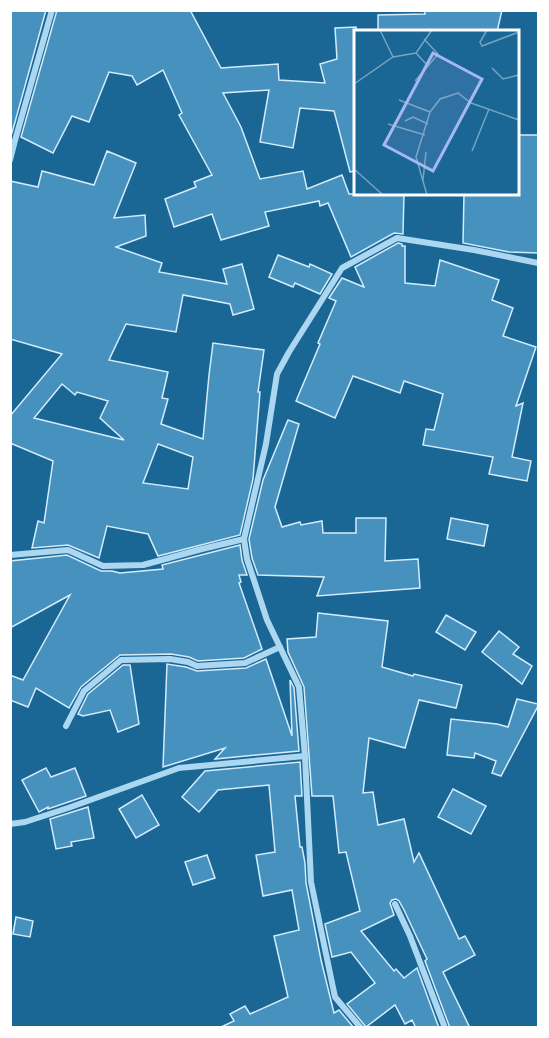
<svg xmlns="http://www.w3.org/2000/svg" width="549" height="1038" font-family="Commissioner,sans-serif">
<rect width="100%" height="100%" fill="#1a6695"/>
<!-- building -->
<g fill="#4791be" stroke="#d3ecfb" stroke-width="1.5" fill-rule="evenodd">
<path d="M10,10H46L12,133L10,132Z"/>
<path d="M57,10H190L221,68L278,64L279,80L325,83L320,64L337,59L335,28L356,27V171L350,172L334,111L300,108L293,148L260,142L269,90L223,93L241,127L260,179L303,171L307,189L342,175L349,194H404L403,234L394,233L351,257L328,203L320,206L319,201L265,212L269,226L221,240L212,214L174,227L165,199L196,187L194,182L212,175L179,115L182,113L163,70L137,85L132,76L109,72L89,122L72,116L53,153L21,137Z"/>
<path d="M424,10H502L497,32H378V15L425,14Z"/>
<path d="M518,135H538V253L509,252L463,243L464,194H518Z"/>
<path d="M107,151L136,163L114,218L145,215L146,236L116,247L162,263L159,272L227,284L223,269L242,264L254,309L233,315L230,304L183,295L176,332L126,324L109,360L168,372L162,398L168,399L161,424L203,439L209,375L213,343L264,350L258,392H260L253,479L240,535L158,556L148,534L107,526L99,558L68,545L32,548L38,521L44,523L53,461L10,443V416L62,354L10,339V181L38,187L42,171L94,185ZM62,384L75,395L77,392L108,401L100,418L124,440L34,418ZM158,444L193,457L188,489L143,483Z"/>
<path d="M398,243L402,244V246H405V283L435,286L440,260L499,280L492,300L513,308L503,336L536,347L516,406L523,403L512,457L531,461L527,481L489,474L493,457L423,445L426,429L434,430L443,394L404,381L400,393L353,376L335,418L296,401L320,344L318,343L336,301L329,298L342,278L364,287L355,267Z"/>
<path d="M278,255L309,267L310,264L332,274L320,294L295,283L293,287L269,277Z"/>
<path d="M288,420L299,424L275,507L282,527L300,522L301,525L322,521L323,533H356V518H386L385,561L418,559L420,588L317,596L324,577L258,575L252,558L249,539L263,480Z"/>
<path d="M451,518L488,525L484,546L447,539Z"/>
<path d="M240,545L242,560L247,575H239L241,582L239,583L262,649L244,658L198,661L189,657L171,654L120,655L81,687L69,708L36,688L28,707L10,700V675L23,680L70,595L10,628V561L67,555L101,571H112L120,573L163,569L162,565Z"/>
<path d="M318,613L388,621L382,667L413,676L414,674L462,685L456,708L419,700L405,748L369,738L363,793L373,792L378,825L404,819L414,862L419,853L459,939L465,936L475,955L443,972L470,1028H450L425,961L427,959L404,910L399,901L396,899L392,900L390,903L394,915L361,931L394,971L396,969L404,978L417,968L439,1028H416L412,1020L405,1024L395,1005L366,1027L347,1004L375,983L351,952L332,957L325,924L360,911L346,852L339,853L333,796H312L304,687L288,652L287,639L316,637Z"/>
<path d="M446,615L476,632L465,650L436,632Z"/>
<path d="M499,631L519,647L513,654L532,666L522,684L482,652Z"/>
<path d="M266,659L292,736L290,680L294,688L299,751L215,759L225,748L163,767L167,664L186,667L197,671L246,668Z"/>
<path d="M123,665H130L139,724L118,732L110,710L83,716L78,714L88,694Z"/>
<path d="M517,699L538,704V706L501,776L492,773L496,761L475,753L474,758L447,755L451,719L497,724L508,727Z"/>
<path d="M300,762L302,796H295L300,847H302L305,863L306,883L321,960L334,1013L339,1010L354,1028H219L234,1021L230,1014L245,1006L250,1014L288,997L274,936L299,930L292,890L263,896L256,855L275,852L269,785L218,790L199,812L182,797L205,771Z"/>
<path d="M46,768L51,777L75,768L86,796L48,809V807L39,812L22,780Z"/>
<path d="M453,789L486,806L471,834L438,817Z"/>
<path d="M142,795L159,825L136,838L119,809Z"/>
<path d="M88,807L94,838L71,842L72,846L56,849L50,819Z"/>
<path d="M207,855L215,878L193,885L185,862Z"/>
<path d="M16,917L33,921L30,937L13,934Z"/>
</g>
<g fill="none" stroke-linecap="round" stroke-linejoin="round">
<!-- street -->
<g stroke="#acd7f0" stroke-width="6">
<path d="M10,142L14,144L10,160"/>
<path d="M14,144L52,10"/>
<path d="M10,555L68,550L103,566L143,565L202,549L244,539"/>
<path d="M66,726L84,691L121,660L170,659L188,662L197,666L245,663L280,647"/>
<path d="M10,824L25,822L68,808L179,768L305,756"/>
<path d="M395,904L410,936L445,1028"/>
<path d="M361,1028L335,997L311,882L305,756L299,687L267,620L247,559L244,539L266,444L277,374L289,352L342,268L397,238L474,250L538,263"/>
</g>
</g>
<!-- overview -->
<g transform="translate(354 30)">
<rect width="165" height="165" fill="#1a6695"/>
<path fill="none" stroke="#76a3bf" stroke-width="1.5" d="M26,0L39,27M133,0L126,12L128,16L165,2M70,9L84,24L74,36M138,38L149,49L165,45M61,51L74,36L62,23M0,54L39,27L62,23L78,0M45,70L76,82M51,91L59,87L74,94M34,94L71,105M118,121L135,79M0,139L29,165M69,150L72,122M73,165L62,127L76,82L86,69L104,63L117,73L165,90"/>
<path fill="#a5b8ef" fill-opacity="0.15" stroke="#a5b8ef" stroke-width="3" d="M79,23L128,49L79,141L30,115Z"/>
<rect width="165" height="165" fill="none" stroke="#fff" stroke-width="3"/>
</g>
<!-- border -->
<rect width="549" height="1038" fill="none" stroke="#ffffff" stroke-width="24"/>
</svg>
